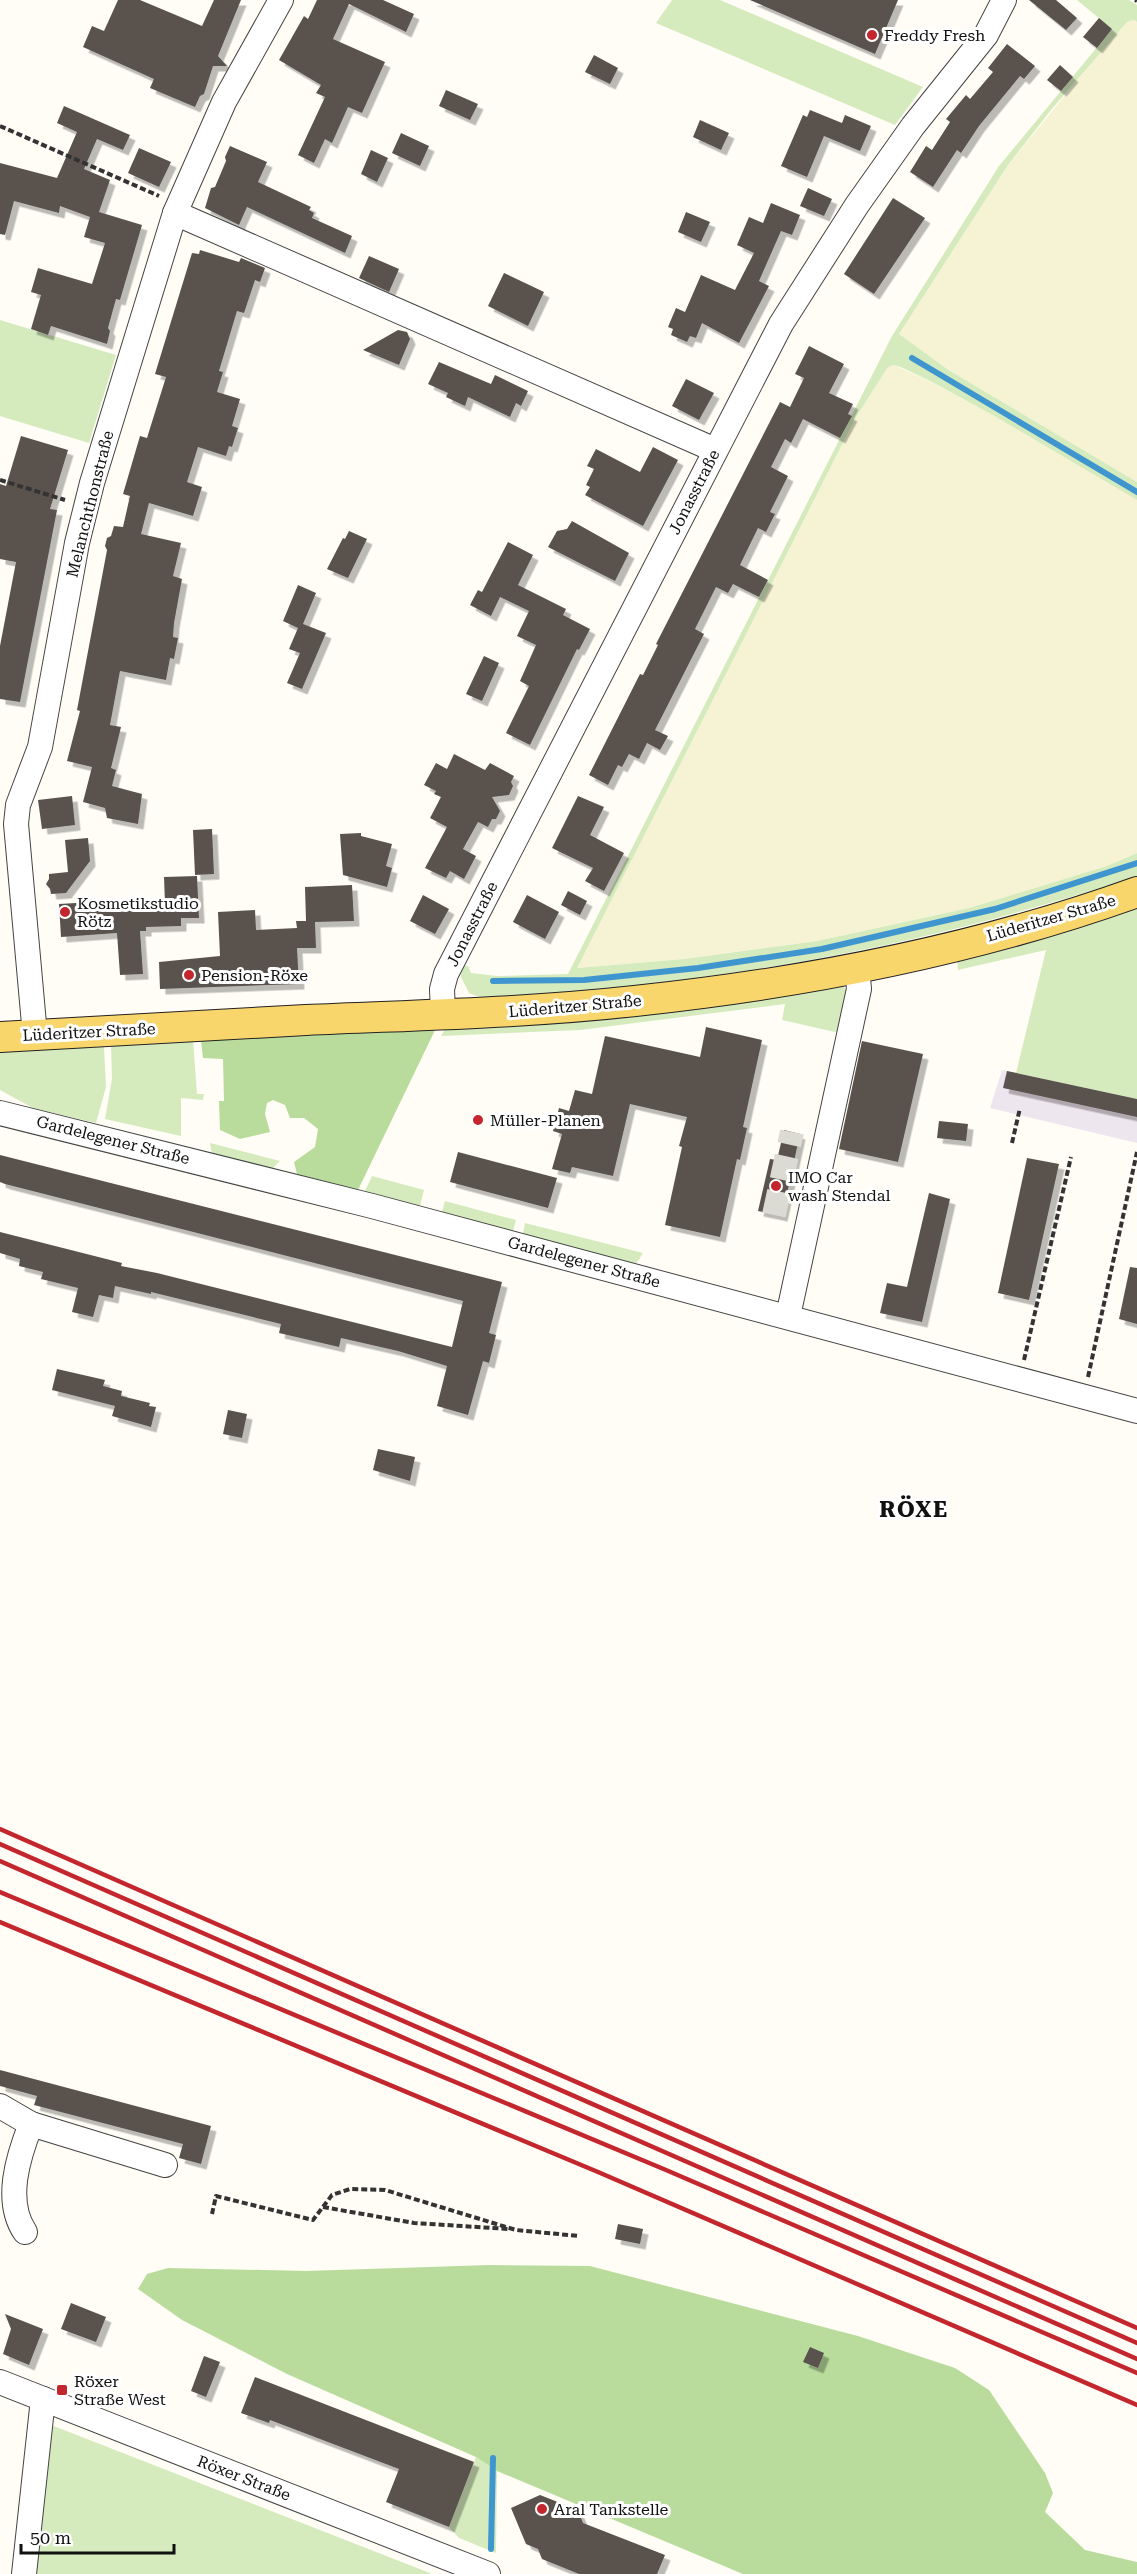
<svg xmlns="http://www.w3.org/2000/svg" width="1137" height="2574" font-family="'Roboto Serif',serif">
<defs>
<filter id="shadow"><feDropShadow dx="5.5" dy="5.5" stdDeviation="0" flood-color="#0004"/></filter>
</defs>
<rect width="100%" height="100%" fill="#fffdf5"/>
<!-- industrial -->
<path fill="#eee6ef" d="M1002,1070L1137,1099V1143L990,1108Z"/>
<!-- farmland -->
<g fill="#f6f3d4">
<path d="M1134,20L1137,22V482L947,369L898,335L1008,165L1096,57L1127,22Z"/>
<path d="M894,365L931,382L996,417L1137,500V853L1107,866L969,908L817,941L684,959L576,968L856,417L888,367Z"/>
</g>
<!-- green -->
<g fill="#d5ebbd">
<path d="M672,0H720L923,87L895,125L656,23Z"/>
<path d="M1077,0H1129L1137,5V22L1134,20L1127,22L1051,110L1008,165L899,334L947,369L1137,482V500L996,417L932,382L903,368L894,365L888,367L856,417L577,968L684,959L817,941L969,908L1107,866L1137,853V876C1097,890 1056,901 1015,913C868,954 716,980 563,992C538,994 491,1004 469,993L461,977V965L468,966L471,973L497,976L568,974L892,336L999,166L1112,29Z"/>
<path d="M0,320L116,355L89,443L0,416Z"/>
<path d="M1137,904V1099L1016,1073L1046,950L958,970L957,956Z"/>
<path d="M839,983L849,992L841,1030L835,1032L782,1020L785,1004L580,1030L441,1036L446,1027Z"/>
<path d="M193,1040L197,1094H204L203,1100L181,1098V1136L105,1119L112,1079L111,1046Z"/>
<path d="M104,1047L106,1087L96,1123L33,1108L0,1090V1052Z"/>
<path d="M210,1143L280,1161L273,1168L212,1153Z"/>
<path d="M372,1176L424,1190L420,1206L365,1191Z"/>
<path d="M445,1201L516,1220L513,1231L442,1212Z"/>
<path d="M525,1223L643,1253L636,1264L523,1234Z"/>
<path d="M46,2423L430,2573V2574H31Z"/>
<path d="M476,2457L497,2471L496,2553L459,2538L449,2527Z"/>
</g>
<!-- forest -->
<g fill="#b9dc9c">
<path d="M437,1026L358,1190L297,1174L294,1162L315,1147L318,1129L304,1118H290L285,1105L273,1100L267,1103L265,1114L270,1132L240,1139L220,1130L219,1101H224L223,1059L203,1058L201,1040Z"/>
<path d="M490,2265L590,2266L858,2336L955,2368L989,2390L1045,2473L1053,2493L1045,2512L1085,2550L1137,2562V2574H743L497,2471L476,2457L287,2374L182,2320L138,2289L147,2274L168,2268L306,2271Z"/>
</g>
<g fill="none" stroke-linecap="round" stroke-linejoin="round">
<!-- stream -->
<g stroke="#3f96cf" stroke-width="6">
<path d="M912,358L1137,492"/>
<path d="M493,981L584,980L698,968L822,949L995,909L1137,863"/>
<path d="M491,2549L493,2458"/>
</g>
</g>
<!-- building -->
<g fill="#5a524d" filter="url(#shadow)">
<path d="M118,0H140L202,26L214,0H241L218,56L227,66H213L204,94L200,96L195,107L150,88L154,79L83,47L92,26L104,31Z"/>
<path d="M317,0H383L414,14L406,32L349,4L333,39L385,62L362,113L348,107L332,143L325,139L314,163L298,155L325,97L316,93L321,85L279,60L304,16L308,19Z"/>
<path d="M750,0H898L875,54Z"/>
<path d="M1029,0H1056L1077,18L1066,30Z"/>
<path d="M1099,18L1112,29L1097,48L1083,37Z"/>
<path d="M1007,44L1035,66L1024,79L1020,76L979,126L961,153L957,150L933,187L910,172L926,146L932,150L950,122L946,119L966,95L970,99L993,72L988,68Z"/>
<path d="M594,55L618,68L610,84L585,72Z"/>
<path d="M1060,65L1073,77L1061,91L1047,80Z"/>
<path d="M446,90L478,104L470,120L439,106Z"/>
<path d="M64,106L130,135L123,150L97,139L84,169L110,180L99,212L142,225L120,300L116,299L108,328L110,331L107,344L51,326L48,335L31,329L41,295L31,292L38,268L92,284L105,243L84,237L90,217L60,206L59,213L14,201L5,235L0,234V163L57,178L77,132L57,123Z"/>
<path d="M810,110L842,123L845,115L871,126L860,151L824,136L807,177L781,166L803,115L807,117Z"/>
<path d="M700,120L729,133L721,150L693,137Z"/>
<path d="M401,133L429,146L420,166L392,153Z"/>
<path d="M230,146L267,162L258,182L311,207L309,210L314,213L312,218L352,236L345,253L247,207L239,225L205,208L211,188L215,187L226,161L225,157Z"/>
<path d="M139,148L171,162L159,187L128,173Z"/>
<path d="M371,150L388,158L377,182L361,174Z"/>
<path d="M808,188L832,199L824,216L800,206Z"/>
<path d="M893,198L925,218L874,294L844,274Z"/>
<path d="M771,203L800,215L792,235L781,231L759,281L769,286L739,343L702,323L696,338L690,336L687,342L671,335L673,329L668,327L676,308L685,312L701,275L735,290L754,253L737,245L749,217L763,223Z"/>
<path d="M686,212L710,222L701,242L678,232Z"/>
<path d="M200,250L239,262L241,258L265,268L260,282L255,280L244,313L237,311L219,371L223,372L217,392L240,399L232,426L238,428L232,447L229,446L226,456L198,447L187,482L202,487L193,516L149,503L141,534L181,543L173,576L182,579L174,623L173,637L178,638L174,659L170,658L166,680L120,671L110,725L121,727L111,768L116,770L112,786L142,794L138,824L107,818L105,808L83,802L92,767L67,761L80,711L77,710L107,550L105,546L107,538L111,536L114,526L123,527L130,496L123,494L140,436L147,438L166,377L155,374L192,253L199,254Z"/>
<path d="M369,256L399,269L389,292L359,278Z"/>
<path d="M504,273L544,292L528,326L488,306Z"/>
<path d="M398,330L407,332L410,339L399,365L363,350Z"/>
<path d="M809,346L844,364L829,393L853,404L848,414L852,416L840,438L803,419L791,443L785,439L771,467L788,476L770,512L775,514L766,532L758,528L740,565L768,580L759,597L733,584L728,593L716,587L695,629L704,634L655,730L668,736L660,750L647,743L639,759L629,754L622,767L618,765L608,785L589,775L640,674L643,675L658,645L656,644L780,402L790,407L804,378L795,374Z"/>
<path d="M439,362L491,384L495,375L528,391L521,406L516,403L510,417L468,397L465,406L446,397L448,393L428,384Z"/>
<path d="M686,379L714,393L699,420L672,406Z"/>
<path d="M21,436L68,450L50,509L57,510L20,702L0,699V646L16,562L0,559V484L6,486Z"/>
<path d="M653,447L678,460L643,526L585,495L590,487L586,485L594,469L587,466L596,449L640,472Z"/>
<path d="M572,521L629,553L615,581L548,547L557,531L567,529Z"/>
<path d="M349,531L367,539L348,578L327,569L343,538L345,539Z"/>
<path d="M508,542L533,555L518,585L566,609L563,615L590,629L579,650L577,649L530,745L506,733L529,686L520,681L536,645L517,636L529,611L500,597L491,616L470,605L478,590L482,592Z"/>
<path d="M298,585L316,593L303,624L326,633L302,689L287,683L300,653L289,649L298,628L283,621Z"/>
<path d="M484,656L499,663L482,701L466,694Z"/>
<path d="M454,754L485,770L490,763L514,776L511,782L513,786L509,795L492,797L500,811L496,819H492L488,827L478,822L463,849L476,856L464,879L450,871L446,878L425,868L447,827L430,818L441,797L434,794L436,791L424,785L436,763L447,769Z"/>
<path d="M72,796L75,825L42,829L38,800Z"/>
<path d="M578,796L604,807L590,835L624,853L604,891L585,881L593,868L552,848Z"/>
<path d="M212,829L214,874L195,875L193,830Z"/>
<path d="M361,833V836L392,844L386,866L392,868L387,887L343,875L340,834Z"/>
<path d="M88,838L90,861L66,893L51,894L50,889L46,884L49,879V874L68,872L65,840Z"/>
<path d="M197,876L199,918H181V926L146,927V931H140L143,974L120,975L117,933L61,937L59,904L126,900V907L165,904L164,877Z"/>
<path d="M352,885L354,921L315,922L316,948H297L299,984L160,989L159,962L220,956L218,912L255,910L256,930L297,928L296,921H306L305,887Z"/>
<path d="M568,891L587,901L580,915L561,905Z"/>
<path d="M423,895L449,909L435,934L410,921Z"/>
<path d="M527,895L559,912L545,939L513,922Z"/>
<path d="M706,1027L762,1040L743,1127L747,1128L740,1160L737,1159L720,1237L665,1225L682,1147L679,1146L687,1117L630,1104L613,1176L572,1167L570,1173L552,1169L562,1134L553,1131L559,1108L569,1111L575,1090L592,1094L605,1036L700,1057Z"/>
<path d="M862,1041L923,1054L898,1162L839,1149Z"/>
<path d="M1007,1071L1137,1099V1117L1003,1088Z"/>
<path d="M939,1121L968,1124L966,1141L937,1138Z"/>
<path d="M784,1130L800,1134L782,1216L758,1211L770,1159L777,1160Z"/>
<path d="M458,1152L557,1178L548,1208L450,1182Z"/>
<path d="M0,1155L502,1282L489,1333L496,1335L489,1363L483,1361L468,1415L437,1406L447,1366L398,1351L341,1338L339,1347L279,1333L281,1324L151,1292V1294L115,1286L113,1298L99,1295L93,1317L72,1312L78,1288L41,1279L43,1272L19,1266L20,1259L0,1253V1232L122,1263L121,1266L157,1273L452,1347L463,1301L5,1184L0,1182Z"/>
<path d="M1027,1158L1059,1164L1029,1300L998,1293Z"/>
<path d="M929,1193L950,1199L922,1322L880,1313L887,1283L907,1287Z"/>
<path d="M1130,1267L1137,1268V1324L1119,1319Z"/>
<path d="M57,1369L105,1380L103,1386L122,1391L121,1396L150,1403L149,1406L156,1407L151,1427L112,1416L115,1406L52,1390Z"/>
<path d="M228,1410L247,1414L242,1438L223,1434Z"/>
<path d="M378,1449L415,1457L410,1481L373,1470Z"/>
<path d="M0,2070L211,2126L201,2164L179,2158L183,2144L34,2105L37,2096L0,2086Z"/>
<path d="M618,2224L643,2229L640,2244L615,2239Z"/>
<path d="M71,2303L106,2317L96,2342L61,2329Z"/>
<path d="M5,2314L43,2329L29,2365L3,2354L11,2329Z"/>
<path d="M810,2347L824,2353L818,2368L803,2362Z"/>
<path d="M204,2356L220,2362L206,2397L191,2391Z"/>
<path d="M255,2377L474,2462L449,2527L386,2502L399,2469L270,2420L269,2423L241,2413Z"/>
<path d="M540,2495L578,2510L583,2523L665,2555L657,2574H579L542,2559L538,2549L526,2544L511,2508Z"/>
</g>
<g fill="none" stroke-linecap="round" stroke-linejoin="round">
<!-- minor-tunnel -->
<path stroke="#dbdad3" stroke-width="24" stroke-dasharray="24 12" stroke-linecap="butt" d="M774,1215L792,1132"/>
<!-- minor casing -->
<g stroke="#444" stroke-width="26">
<g id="minor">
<path d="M175,213L715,450"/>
<path d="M443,1014L442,989L446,974L781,324L857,205L913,126L986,35L1004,0"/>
<path d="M35,1035L16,824L18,805L40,747L77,543L92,483L175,213L224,102L281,0"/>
<path d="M0,1113L372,1206L1137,1411"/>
<path d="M788,1316L859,989L857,968"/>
<path d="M0,2106L31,2124"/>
<path d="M25,2232C4,2201 18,2157 31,2124L165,2165"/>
<path d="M0,2382L488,2574"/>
<path d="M24,2574L43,2399"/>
</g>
</g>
<!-- major casing -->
<g stroke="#222" stroke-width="32">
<path id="major" d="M0,1037C102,1031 204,1025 306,1020C416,1015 526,1013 635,1001C805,983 976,950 1137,892"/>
</g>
<!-- path -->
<g stroke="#333" stroke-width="4" stroke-dasharray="6 3" stroke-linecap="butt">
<path d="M1135,0L1137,1"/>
<path d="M0,126L159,196"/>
<path d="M0,480L65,500"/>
<path d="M1012,1143L1020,1108"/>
<path d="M1024,1360L1071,1157"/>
<path d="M1088,1377L1137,1152"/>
<path d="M323,2207L414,2223L509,2229"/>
<path d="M212,2214L216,2196L313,2220L332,2195L350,2189L385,2190L516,2230L579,2236"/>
</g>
<!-- minor -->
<use href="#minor" stroke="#fff" stroke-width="24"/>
<!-- major -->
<use href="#major" stroke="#f9d66b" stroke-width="30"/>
<!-- rail -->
<g stroke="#c4262e" stroke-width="4.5">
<path d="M0,1829L1137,2328"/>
<path d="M0,1844L1137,2343"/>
<path d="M0,1861L1137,2359"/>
<path d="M0,1892L666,2170L1137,2373"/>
<path d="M0,1922L598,2172L1137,2405"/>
</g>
</g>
<!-- markers -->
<g fill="#c4262e" stroke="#fff" stroke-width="2">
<circle cx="872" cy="35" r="6"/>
<circle cx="65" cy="912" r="6"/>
<circle cx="189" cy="975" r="6"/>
<circle cx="478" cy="1120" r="6"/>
<circle cx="776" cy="1186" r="6"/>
<rect x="56" y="2384" width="12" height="12" rx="3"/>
<circle cx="542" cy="2509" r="6"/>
</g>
<g text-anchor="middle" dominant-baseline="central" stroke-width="6" stroke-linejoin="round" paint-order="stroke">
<!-- poi labels -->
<g font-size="16" fill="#111" stroke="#fff" text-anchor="start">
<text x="884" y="35">Freddy Fresh</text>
<text x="77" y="903">Kosmetikstudio<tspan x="77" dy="18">Rötz</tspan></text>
<text x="201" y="975">Pension-Röxe</text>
<text x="490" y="1120">Müller-Planen</text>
<text x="788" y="1177">IMO Car<tspan x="788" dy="18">wash Stendal</tspan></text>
<text x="74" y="2381">Röxer<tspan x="74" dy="18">Straße West</tspan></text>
<text x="554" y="2509">Aral Tankstelle</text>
</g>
<!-- street labels -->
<g font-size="16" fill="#111" stroke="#fff">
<text transform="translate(694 492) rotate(-63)">Jonasstraße</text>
<text transform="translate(90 504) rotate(-76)">Melanchthonstraße</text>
<text transform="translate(1051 918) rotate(-16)">Lüderitzer Straße</text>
<text transform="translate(472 924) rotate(-63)">Jonasstraße</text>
<text transform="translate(575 1006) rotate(-5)">Lüderitzer Straße</text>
<text transform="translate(89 1032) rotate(-3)">Lüderitzer Straße</text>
<text transform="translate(113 1140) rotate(14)">Gardelegener Straße</text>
<text transform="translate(584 1262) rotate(15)">Gardelegener Straße</text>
<text transform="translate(244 2478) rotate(21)">Röxer Straße</text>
</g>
<!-- district labels -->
<g font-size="22" font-weight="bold" letter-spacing="1.5" fill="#111" stroke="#fff">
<text x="914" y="1509">RÖXE</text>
</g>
</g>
<!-- scale -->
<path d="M21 2544v9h153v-9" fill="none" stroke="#111111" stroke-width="3"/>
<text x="30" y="2544" font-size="18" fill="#111111" stroke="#ffffff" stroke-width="4.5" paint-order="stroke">50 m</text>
</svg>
